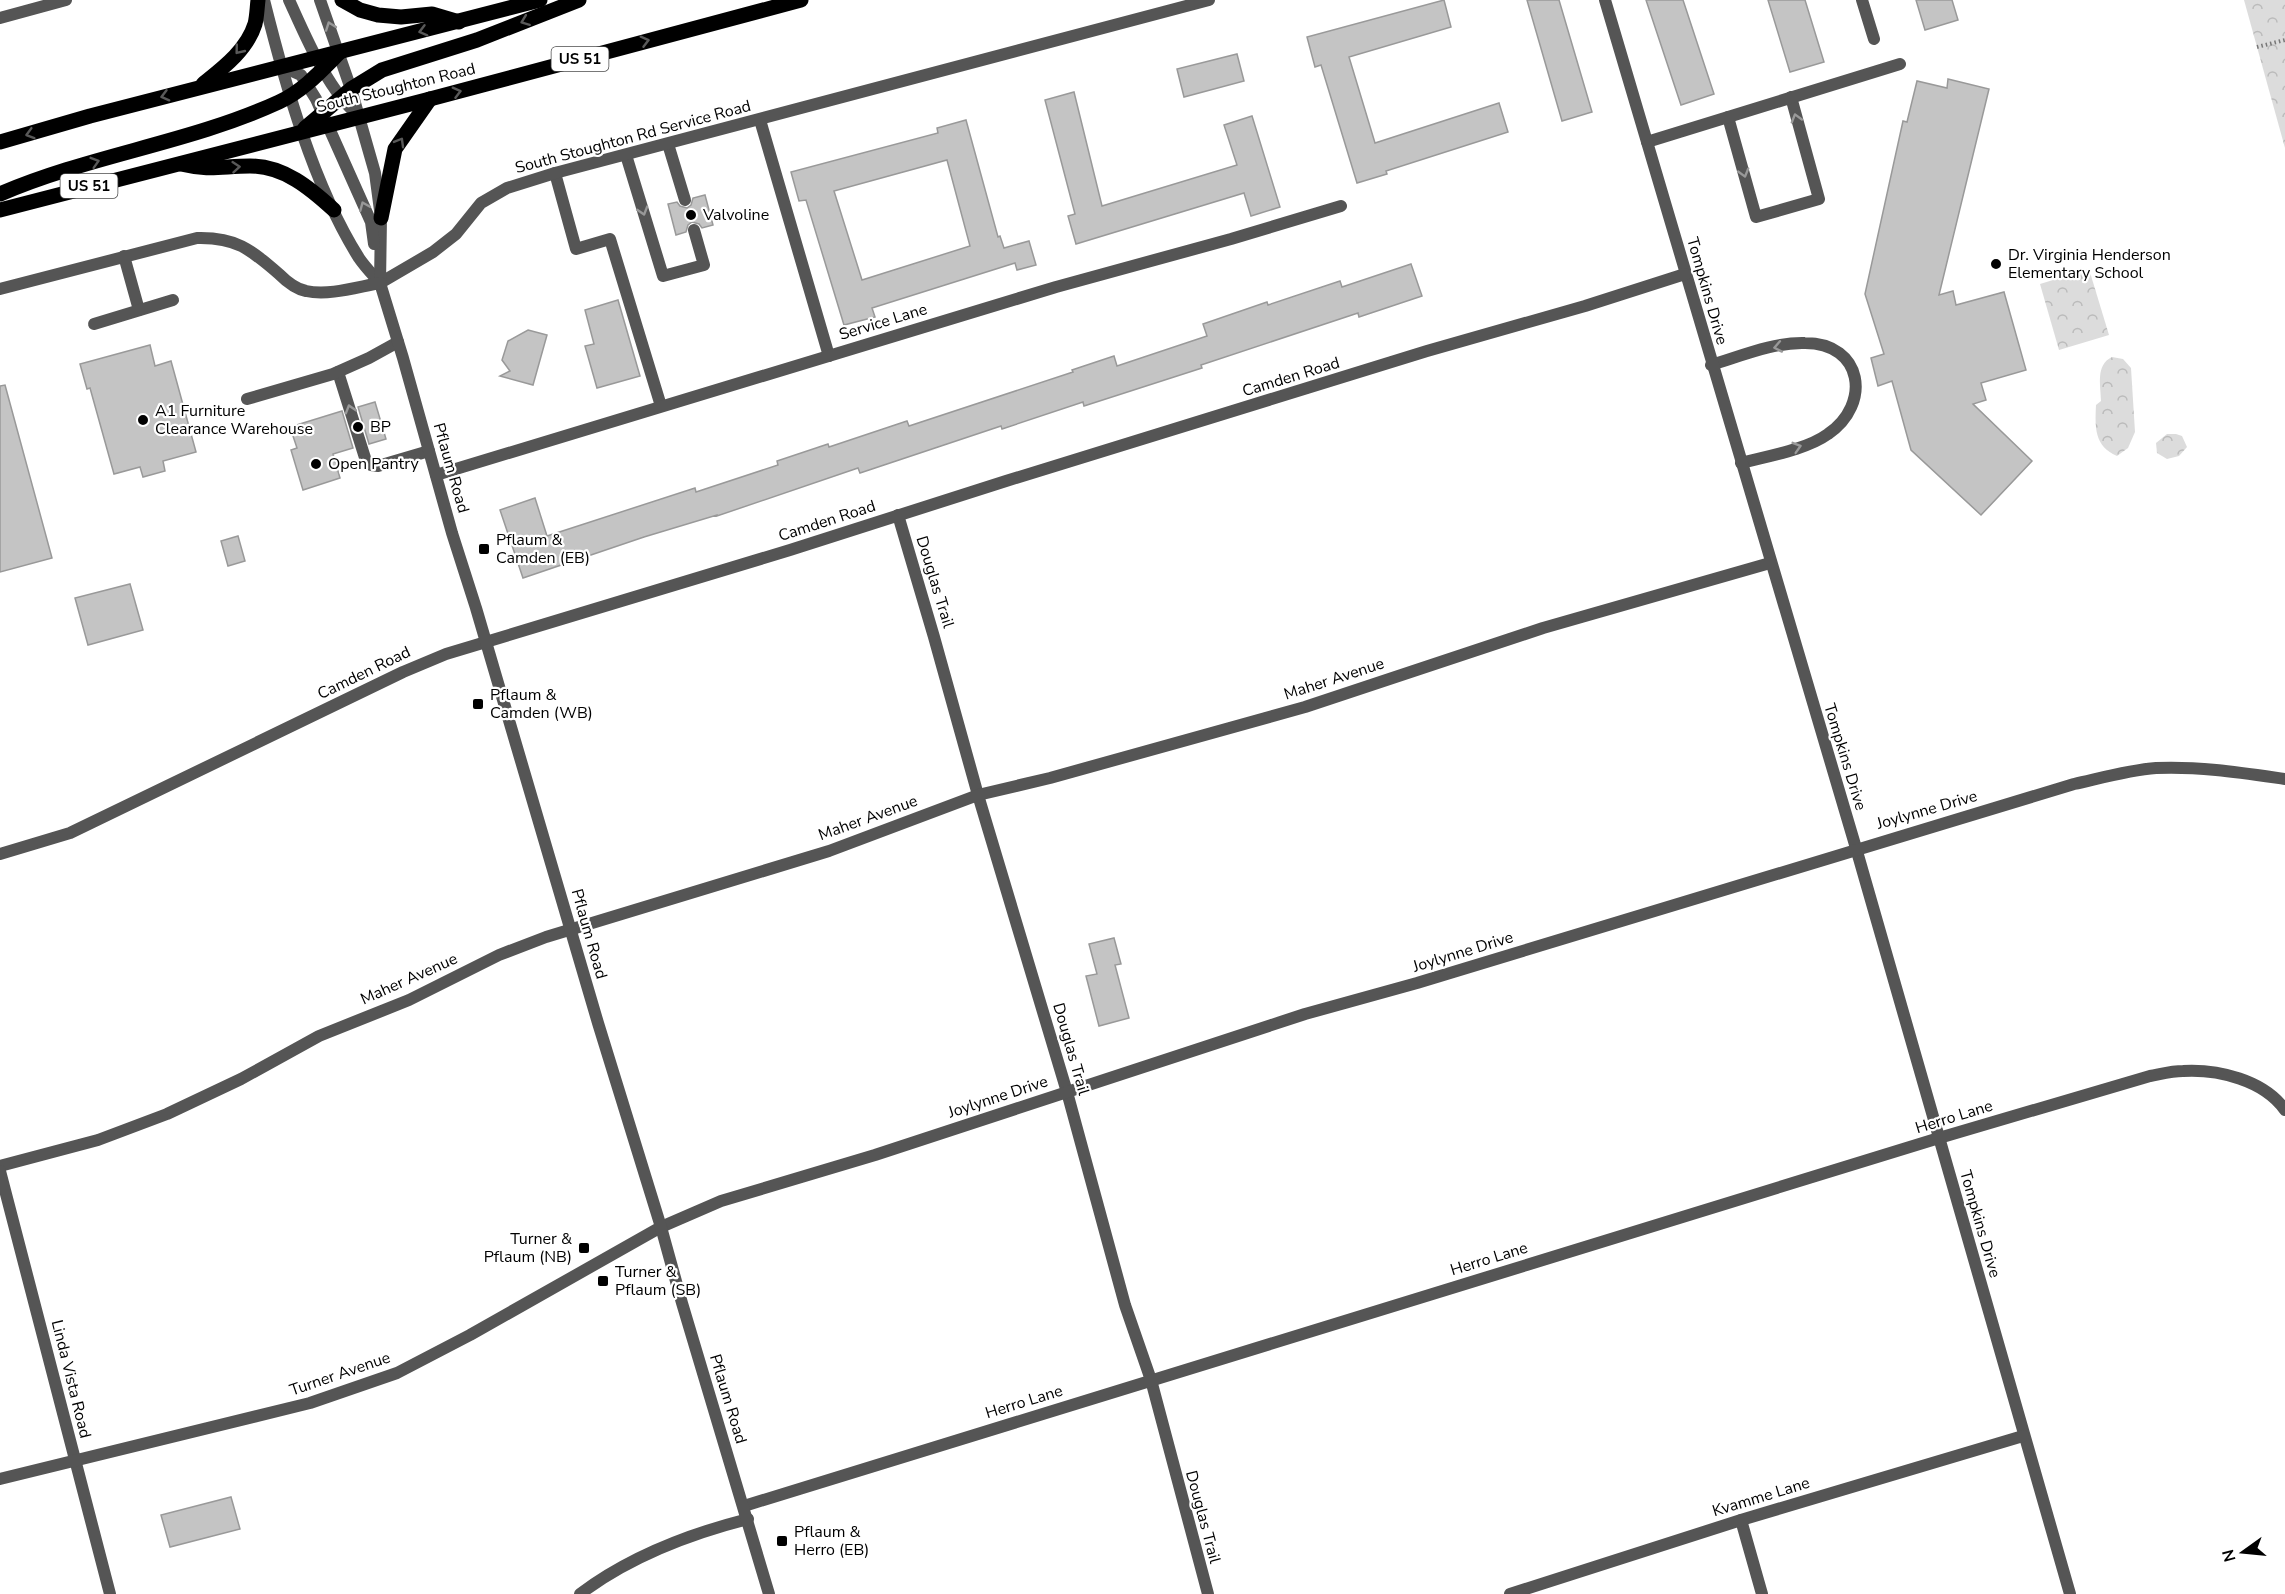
<svg xmlns="http://www.w3.org/2000/svg" width="2285" height="1594" font-family="'Nunito Sans',sans-serif">
<defs>
<pattern id="park-crowns" width="20" height="18" patternUnits="userSpaceOnUse" patternTransform="scale(1.5)"><rect width="20" height="18" fill="#dcdcdc"/><path d="M2 6a3 3 0 1 1 6 0M12 15a3 3 0 1 1 6 0" fill="none" stroke="#bbb"/></pattern>
</defs>
<rect width="100%" height="100%" fill="#fff"/>
<!-- park -->
<g fill="url(#park-crowns)">
<path d="M2244,0H2285V148Z"/>
<path d="M2089,269L2109,335L2059,350L2040,284Z"/>
<path d="M2112,357L2123,359L2131,368L2135,432L2128,448L2117,456C2094,446 2095,427 2096,405L2101,401C2101,386 2095,365 2112,357Z"/>
<path d="M2167,434H2176L2182,436L2187,447L2179,456L2167,459L2157,453L2156,443Z"/>
</g>
<!-- building -->
<g fill="#c4c4c4" stroke="#999" stroke-width="1.5" fill-rule="evenodd">
<path d="M1444,0L1451,27L1349,57L1375,143L1499,103L1508,132L1386,171L1387,174L1357,183L1321,65L1315,67L1307,37Z"/>
<path d="M1527,0H1559L1592,112L1562,121Z"/>
<path d="M1646,0H1683L1714,94L1681,105Z"/>
<path d="M1768,0H1805L1824,62L1790,72Z"/>
<path d="M1916,0H1952L1958,20L1925,30Z"/>
<path d="M1237,54L1244,81L1184,97L1177,69Z"/>
<path d="M1948,79L1989,89L1939,295L1953,291L1956,305L2004,292L2026,370L1981,383L1986,400L1973,404L2032,461L1981,515L1911,450L1892,381L1878,386L1871,358L1884,354L1865,294L1903,121L1907,122L1917,81L1947,88Z"/>
<path d="M1074,92L1102,206L1237,165L1224,125L1252,116L1280,207L1251,216L1244,193L1076,244L1068,216L1075,214L1045,100Z"/>
<path d="M966,120L998,237L1000,236L1004,248L1029,241L1036,265L1017,270L1015,263L872,308L875,317L844,325L806,200L799,201L791,172L938,133L937,128ZM947,160L970,246L862,280L834,191Z"/>
<path d="M705,195L713,225L702,228L699,224L692,222L688,225L686,232L676,235L668,204L677,202L680,206L687,208L691,205L693,198Z"/>
<path d="M1411,264L1422,296L1359,317L1358,313L1201,365L1202,368L1084,406L1083,402L1002,429L1001,426L860,473L858,468L717,516V515L644,537L523,578L500,510L535,498L547,536L695,488L696,492L778,465L777,461L828,444L829,447L907,421L909,426L1073,372L1072,370L1114,356L1117,366L1207,336L1203,324L1267,302L1268,305L1340,281L1342,287Z"/>
<path d="M618,300L640,376L597,388L585,346L594,344L585,310Z"/>
<path d="M528,330L547,335L533,385L500,376L510,371L502,360L508,341Z"/>
<path d="M150,345L155,366L171,361L196,452L163,461L165,471L143,477L140,467L114,474L90,388L87,389L80,364Z"/>
<path d="M5,385L52,558L0,572V386Z"/>
<path d="M375,402L386,439L369,444L358,407Z"/>
<path d="M342,411L353,448L333,454L340,478L303,490L291,450L297,448L290,427Z"/>
<path d="M238,536L245,561L228,566L221,541Z"/>
<path d="M130,584L143,630L88,645L75,598Z"/>
<path d="M1114,938L1121,964L1115,965L1129,1018L1099,1026L1086,976L1097,974L1089,944Z"/>
<path d="M231,1497L240,1529L170,1547L161,1515Z"/>
</g>
<g fill="none" stroke-linecap="round" stroke-linejoin="round">
<!-- path -->
<path stroke="#777" stroke-width="4" stroke-dasharray="1.5 3" stroke-linecap="butt" d="M2257,47L2285,40"/>
<!-- service -->
<g stroke="#555" stroke-width="12">
<path d="M1862,0L1874,39"/>
<path d="M1728,117L1756,217L1819,199L1791,97"/>
<path d="M760,120L829,356"/>
<path d="M1647,142L1900,64"/>
<path d="M668,144L685,200"/>
<path d="M626,155L663,276L704,265L694,230"/>
<path d="M555,173L576,249L610,239L661,406"/>
<path d="M124,256L139,310"/>
<path d="M94,324L173,300"/>
<path d="M1711,365C1741,356 1774,342 1805,343C1863,343 1872,404 1828,434C1806,450 1767,456 1741,463"/>
<path d="M338,372L366,461L371,465L378,466L429,451"/>
<path d="M247,399L333,374L369,358L398,342"/>
<path d="M436,475L1056,287L1231,239L1341,206"/>
</g>
<!-- minor -->
<g stroke="#555" stroke-width="12">
<path d="M1605,0L1856,848L2070,1594"/>
<path d="M380,283L433,252L456,234L481,203L507,188L555,173L1209,0"/>
<path d="M898,515L934,637L978,795L1067,1092L1125,1305L1151,1380L1208,1594"/>
<path d="M0,854L70,833L403,672L446,654L790,550L1006,481L1427,351L1585,306L1685,274"/>
<path d="M0,1166L98,1140L167,1114L241,1079L319,1036L409,1000L499,955L546,937L829,851L978,795L1050,778L1305,707L1543,628L1770,563"/>
<path d="M0,1171L110,1594"/>
<path d="M0,1479L310,1403L397,1373L470,1335L661,1227L721,1201L875,1155L1305,1014L1417,983L2074,784C2101,778 2129,770 2156,768C2199,766 2243,773 2285,779"/>
<path d="M744,1506L1939,1138L2150,1076C2161,1074 2172,1071 2183,1071C2218,1069 2264,1080 2285,1110"/>
<path d="M1741,1520L1762,1594"/>
<path d="M580,1594C629,1557 689,1534 748,1519"/>
<path d="M1510,1594L1741,1520L2023,1436"/>
</g>
<!-- tertiary -->
<g stroke="#555" stroke-width="12">
<path d="M264,0C285,84 313,185 359,258C365,267 373,275 380,283"/>
<path d="M289,0C305,35 328,91 358,115"/>
<path d="M320,0L351,89L375,173L381,218L380,283L403,358L452,533L476,608L598,1023L661,1227L682,1303L769,1594"/>
<path d="M0,18L66,0"/>
<path d="M283,67L301,75L316,99L371,222L374,244"/>
<path d="M0,289L197,238C236,237 250,249 279,274C286,281 295,289 306,291C329,296 357,287 380,283"/>
</g>
<!-- primary -->
<g stroke="#000" stroke-width="15">
<path d="M342,0L360,10L378,15L401,17L432,14L459,22"/>
<path d="M203,84C223,68 247,50 255,24C257,16 257,8 258,0"/>
<path d="M305,128L351,89L382,70L477,40L579,0"/>
<path d="M0,142L90,116L540,0"/>
<path d="M181,164C210,171 223,166 250,166C284,166 310,188 334,210"/>
<path d="M0,194C90,155 190,143 279,102C303,91 321,71 339,53"/>
<path d="M0,210L430,99L801,0"/>
<path d="M381,218L395,149L430,99"/>
</g>
</g>
<!-- one-way arrows -->
<defs><path id="oneway-chevron" d="M-2-3.5L2.5 0L-2 3.5" fill="none" stroke-width="1.6" stroke-linecap="round" stroke-linejoin="round" transform="scale(1.5)"/></defs>
<g stroke="#595959">
<use href="#oneway-chevron" transform="translate(525 21) rotate(159)"/>
<use href="#oneway-chevron" transform="translate(423 31) rotate(165)"/>
<use href="#oneway-chevron" transform="translate(645 41) rotate(-15)"/>
<use href="#oneway-chevron" transform="translate(239 50) rotate(129)"/>
<use href="#oneway-chevron" transform="translate(457 92) rotate(-15)"/>
<use href="#oneway-chevron" transform="translate(165 96) rotate(165)"/>
<use href="#oneway-chevron" transform="translate(30 134) rotate(164)"/>
<use href="#oneway-chevron" transform="translate(400 142) rotate(-60)"/>
<use href="#oneway-chevron" transform="translate(95 162) rotate(-17)"/>
<use href="#oneway-chevron" transform="translate(236 167) rotate(-5)"/>
</g>
<g stroke="#999">
<use href="#oneway-chevron" transform="translate(330 26) rotate(-110)"/>
<use href="#oneway-chevron" transform="translate(1796 118) rotate(-106)"/>
<use href="#oneway-chevron" transform="translate(1744 173) rotate(74)"/>
<use href="#oneway-chevron" transform="translate(364 206) rotate(-113)"/>
<use href="#oneway-chevron" transform="translate(643 211) rotate(73)"/>
<use href="#oneway-chevron" transform="translate(1778 347) rotate(169)"/>
<use href="#oneway-chevron" transform="translate(350 409) rotate(-107)"/>
<use href="#oneway-chevron" transform="translate(1797 447) rotate(-17)"/>
</g>
<!-- markers -->
<g fill="#000" stroke="#fff" stroke-width="2">
<circle cx="691" cy="215" r="6"/>
<circle cx="1996" cy="264" r="6"/>
<circle cx="143" cy="420" r="6"/>
<circle cx="358" cy="427" r="6"/>
<circle cx="316" cy="464" r="6"/>
<rect x="478" y="543" width="12" height="12" rx="3"/>
<rect x="472" y="698" width="12" height="12" rx="3"/>
<rect x="578" y="1242" width="12" height="12" rx="3"/>
<rect x="597" y="1275" width="12" height="12" rx="3"/>
<rect x="776" y="1535" width="12" height="12" rx="3"/>
</g>
<g text-anchor="middle" dominant-baseline="central" stroke-width="4.5" stroke-linejoin="round" paint-order="stroke">
<!-- shield labels -->
<g fill="#fff" stroke="#4c4c4c" stroke-width="1.5">
<rect x="551.5" y="47" width="57" height="24" rx="4.5"/>
<rect x="60.5" y="174" width="57" height="24" rx="4.5"/>
</g>
<g font-size="15" font-weight="bold" fill="#000">
<text x="580" y="59">US 51</text>
<text x="89" y="186">US 51</text>
</g>
<!-- street labels -->
<g font-size="16" fill="#000" stroke="#fff">
<text transform="translate(396 88) rotate(-14)">South Stoughton Road</text>
<text transform="translate(633 137) rotate(-15)">South Stoughton Rd Service Road</text>
<text transform="translate(1707 291) rotate(74)">Tompkins Drive</text>
<text transform="translate(883 322) rotate(-17)">Service Lane</text>
<text transform="translate(1291 377) rotate(-17)">Camden Road</text>
<text transform="translate(451 468) rotate(74)">Pflaum Road</text>
<text transform="translate(827 521) rotate(-18)">Camden Road</text>
<text transform="translate(935 582) rotate(73)">Douglas Trail</text>
<text transform="translate(364 673) rotate(-26)">Camden Road</text>
<text transform="translate(1334 679) rotate(-18)">Maher Avenue</text>
<text transform="translate(1845 757) rotate(73)">Tompkins Drive</text>
<text transform="translate(1927 810) rotate(-16)">Joylynne Drive</text>
<text transform="translate(868 818) rotate(-20)">Maher Avenue</text>
<text transform="translate(589 934) rotate(74)">Pflaum Road</text>
<text transform="translate(1463 952) rotate(-17)">Joylynne Drive</text>
<text transform="translate(409 979) rotate(-24)">Maher Avenue</text>
<text transform="translate(1071 1049) rotate(74)">Douglas Trail</text>
<text transform="translate(998 1097) rotate(-18)">Joylynne Drive</text>
<text transform="translate(1954 1117) rotate(-17)">Herro Lane</text>
<text transform="translate(1980 1224) rotate(74)">Tompkins Drive</text>
<text transform="translate(1489 1259) rotate(-17)">Herro Lane</text>
<text transform="translate(340 1374) rotate(-19)">Turner Avenue</text>
<text transform="translate(71 1379) rotate(76)">Linda Vista Road</text>
<text transform="translate(728 1399) rotate(73)">Pflaum Road</text>
<text transform="translate(1024 1402) rotate(-17)">Herro Lane</text>
<text transform="translate(1761 1497) rotate(-17)">Kvamme Lane</text>
<text transform="translate(1203 1517) rotate(75)">Douglas Trail</text>
</g>
<!-- poi labels -->
<g font-size="16" fill="#000" stroke="#fff" text-anchor="start">
<text x="703" y="215">Valvoline</text>
<text x="2008" y="255">Dr. Virginia Henderson<tspan x="2008" dy="18">Elementary School</tspan></text>
<text x="155" y="411">A1 Furniture<tspan x="155" dy="18">Clearance Warehouse</tspan></text>
<text x="370" y="427">BP</text>
<text x="328" y="464">Open Pantry</text>
<text x="496" y="540">Pflaum &amp;<tspan x="496" dy="18">Camden (EB)</tspan></text>
<text x="490" y="695">Pflaum &amp;<tspan x="490" dy="18">Camden (WB)</tspan></text>
<text x="572" y="1239" text-anchor="end">Turner &amp;<tspan x="572" dy="18">Pflaum (NB)</tspan></text>
<text x="615" y="1272">Turner &amp;<tspan x="615" dy="18">Pflaum (SB)</tspan></text>
<text x="794" y="1532">Pflaum &amp;<tspan x="794" dy="18">Herro (EB)</tspan></text>
</g>
</g>
<!-- north arrow -->
<g transform="translate(2243 1552) rotate(255)" stroke="#ffffff" stroke-width="4.5" paint-order="stroke">
<path d="M0-4.5L10 22L0 15L-10 22Z" fill="#000000"/>
<text y="-9" font-size="16" font-weight="bold" text-anchor="middle" fill="#000000">N</text>
</g>
</svg>
